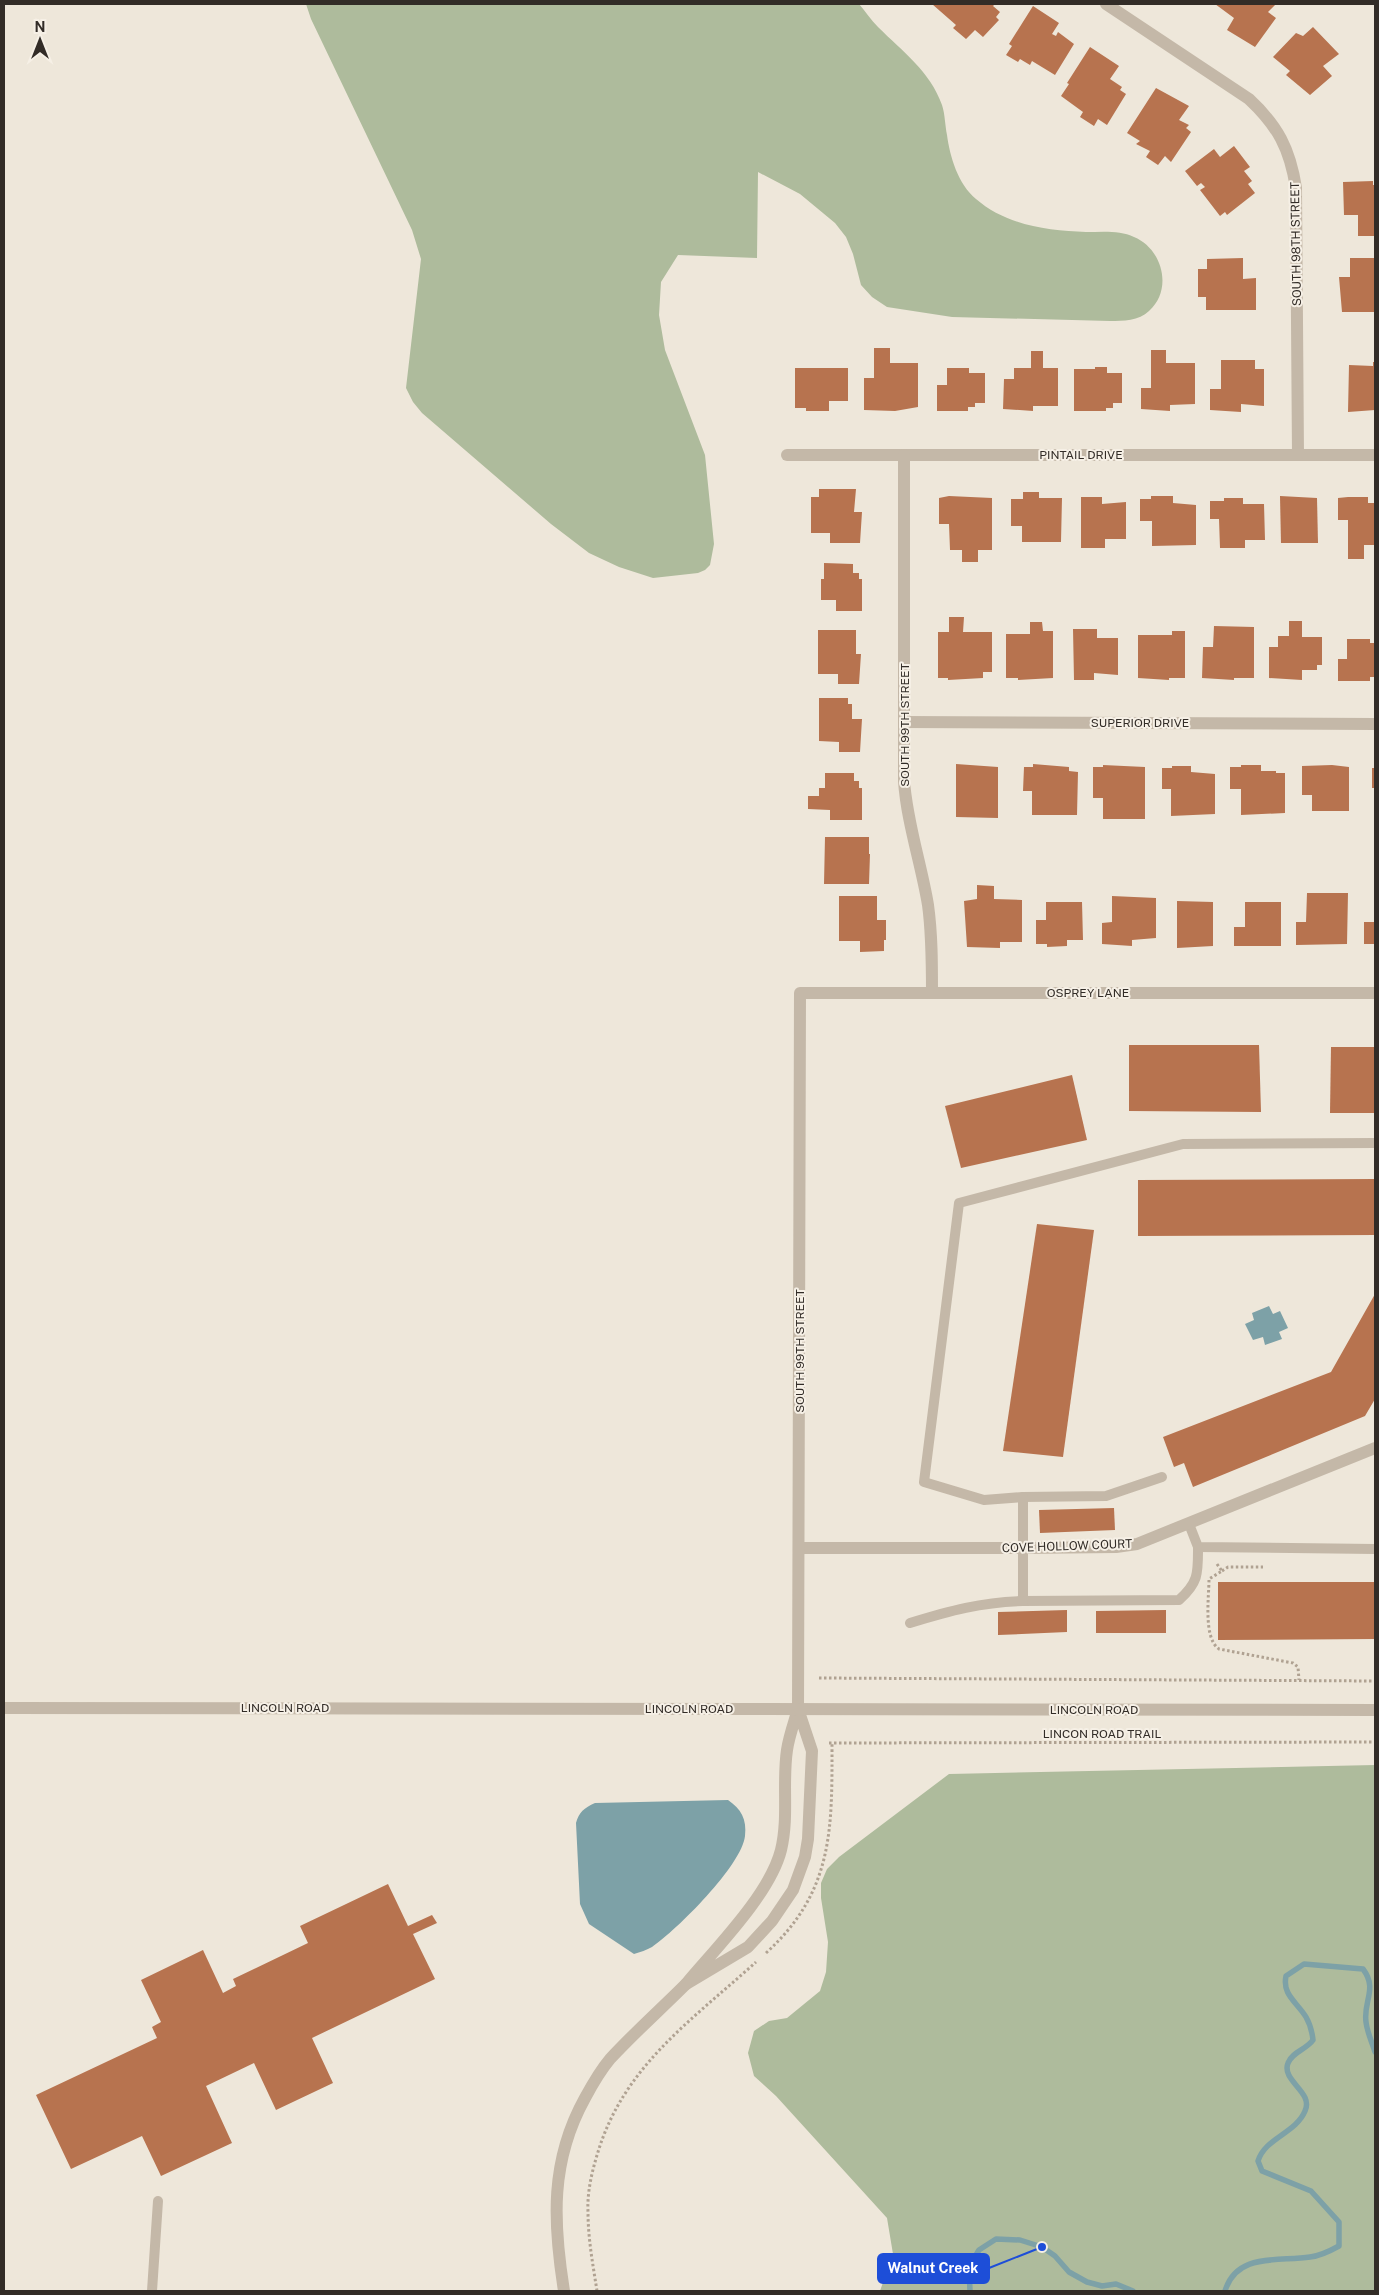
<svg xmlns="http://www.w3.org/2000/svg" width="1379" height="2295" font-family="'Public Sans',sans-serif">
<rect width="100%" height="100%" fill="#eee7da"/>
<!-- green -->
<g fill="#aebb9c">
<path d="M306,4H859C865,11 871,20 878,27C903,52 930,71 942,105C945,114 945,125 947,135C950,157 958,184 976,199C1006,225 1048,231 1086,232C1102,232 1120,230 1134,237C1163,249 1173,290 1149,311C1139,321 1123,321 1110,321L952,317L887,307L872,297L861,285L853,254L846,237L835,223L800,194L758,172L757,258L678,255L661,282L659,315L665,350L705,455L714,544L710,565L705,570L698,573L653,578L619,567L589,553L551,524L422,413L413,402L406,388L421,259L412,230L311,19Z"/>
<path d="M1375,1765V2291H880L893,2254L887,2218L776,2096L754,2076L748,2053L754,2031L769,2021L787,2018L820,1991L826,1972L828,1942L821,1898V1883L827,1869L839,1857L949,1774Z"/>
</g>
<!-- water -->
<g fill="#7da1a7">
<path d="M1269,1306L1273,1314L1280,1311L1288,1328L1279,1332L1282,1339L1265,1345L1263,1337L1253,1340L1245,1324L1254,1320L1252,1313Z"/>
<path d="M728,1800C741,1809 747,1819 745,1836C742,1865 677,1930 652,1947C647,1950 640,1952 634,1954L589,1924L580,1904L576,1823C579,1812 584,1808 595,1803Z"/>
</g>
<g fill="none" stroke-linecap="round" stroke-linejoin="round">
<!-- stream -->
<g stroke="#7da1a7" stroke-width="5.5">
<path d="M970,2291L969,2267L979,2250L996,2239L1020,2240L1042,2247L1055,2256L1069,2272L1087,2282L1102,2286L1116,2284L1133,2291"/>
<path d="M1225,2291C1237,2252 1279,2262 1310,2257C1320,2256 1330,2251 1339,2246V2222L1311,2191L1262,2171L1258,2161C1265,2138 1296,2133 1305,2111C1314,2092 1281,2081 1288,2063C1292,2052 1307,2049 1313,2040C1312,2031 1310,2024 1306,2017C1297,2002 1282,1995 1286,1976L1304,1964L1363,1969C1378,1989 1363,2001 1366,2022C1367,2032 1372,2042 1375,2052"/>
</g>
</g>
<!-- building -->
<g fill="#b7734f">
<path d="M932,4H995L993,6L1000,12L996,17L999,20L983,37L975,30L966,39L953,28L956,25Z"/>
<path d="M1215,4H1276L1268,12L1276,18L1255,47L1227,30L1234,18Z"/>
<path d="M1033,6L1059,23L1052,34L1056,36L1058,32L1074,44L1055,75L1032,61L1030,65L1020,59L1018,62L1006,55L1012,46L1009,44Z"/>
<path d="M1313,27L1339,54L1323,66L1332,76L1310,95L1286,75L1290,71L1273,57L1296,33L1303,36Z"/>
<path d="M1090,47L1119,66L1110,79L1122,87L1120,90L1126,94L1107,125L1098,119L1094,126L1080,117L1083,112L1061,96L1069,84L1067,83Z"/>
<path d="M1156,88L1189,106L1179,120L1189,125L1186,128L1191,132L1171,162L1165,156L1158,165L1146,157L1150,151L1136,144L1140,141L1127,133Z"/>
<path d="M1234,146L1250,167L1244,171L1252,181L1248,184L1255,193L1227,215L1225,212L1220,216L1200,190L1205,187L1201,183L1197,186L1185,171L1214,149L1220,157Z"/>
<path d="M1373,181V185H1375V236H1358V215H1344L1343,182Z"/>
<path d="M1243,258V279L1256,278V310H1206V297H1198V269H1207V259Z"/>
<path d="M1350,258H1375V312H1342L1339,277H1350Z"/>
<path d="M874,348H890V363H918V407L895,411L864,410V378H874Z"/>
<path d="M1151,350H1166V363H1195V404L1170,405V411L1141,409V388H1151Z"/>
<path d="M1031,351H1043V368H1058V406H1033V411L1003,409L1004,379H1014V368H1031Z"/>
<path d="M1221,360H1255V369H1264V406L1241,404V412L1210,410V389H1221Z"/>
<path d="M1373,362H1375V410L1348,412L1349,365L1373,366Z"/>
<path d="M1095,367H1107V373H1122V403H1113V408H1106V411H1074V369H1095Z"/>
<path d="M795,368H848V401H829V411H806V408H795Z"/>
<path d="M947,368H969V373H985V403H975V407H968V411H937V385H947Z"/>
<path d="M819,489H856L854,512H862L860,543H830V533H811V497H819Z"/>
<path d="M1023,492H1039V498H1062L1061,542H1022V526H1011V499H1023Z"/>
<path d="M949,496L992,498V550H978V562H962V550H950L949,524H939V498Z"/>
<path d="M1151,496H1173V503L1196,505V545L1152,546V521H1140V499H1151Z"/>
<path d="M1280,496L1317,498L1318,543H1281Z"/>
<path d="M1081,497H1102V504L1126,502V539H1105V548H1081Z"/>
<path d="M1348,497H1368V503H1375V545H1364V559H1348V520H1338V498Z"/>
<path d="M1224,498H1243V504H1264L1265,540H1245V548H1220L1219,519H1210V501H1224Z"/>
<path d="M824,563L853,564V573H859V579H862V611H836V600H821V579H824Z"/>
<path d="M949,617H964L963,632H992V672H983V678L948,680V678H938V632H949Z"/>
<path d="M1289,621H1302V637H1322V665H1317V670H1302V680L1269,678V647H1278V636H1289Z"/>
<path d="M1030,622H1042L1043,631H1053V678L1018,680V678H1006V634H1030Z"/>
<path d="M1214,626L1254,627V678H1234V680L1202,678L1203,647H1213Z"/>
<path d="M1073,629H1097V638H1118V675L1094,673V680H1074Z"/>
<path d="M818,630H856V654H861L859,684H838V674H818Z"/>
<path d="M1172,631H1185V678H1169V680L1138,678V635H1172Z"/>
<path d="M1347,639H1370V643H1375V677H1370V681H1338V659H1347Z"/>
<path d="M819,698H848V704H852V719H862L860,752H839V742L819,741Z"/>
<path d="M956,764L998,767V818L956,817Z"/>
<path d="M1033,764L1069,767V771L1078,772L1077,815H1032V791H1023L1024,767H1033Z"/>
<path d="M1103,765L1145,767V819H1103V798H1093V767H1103Z"/>
<path d="M1241,765H1261V771H1276V773H1285V813L1241,815V789H1230V767H1241Z"/>
<path d="M1332,765L1349,767V811H1312V795H1302V766Z"/>
<path d="M1172,766H1191V772L1215,774V814L1171,816V789H1162V768H1172Z"/>
<rect x="1372" y="768" width="3" height="20"/>
<path d="M825,773H854V781H859V788H862V820H830V810L808,809V796H819V788H825Z"/>
<path d="M825,837H869V854H870L869,884H824Z"/>
<path d="M977,885L994,886V899L1022,900V942H1000V948L967,947L964,901L977,899Z"/>
<path d="M1307,893H1348L1347,944L1296,945V922H1306Z"/>
<path d="M839,896H877V920H886V940H884V951L860,952V941H839Z"/>
<path d="M1112,896L1156,898V938L1132,940V946L1102,944V923L1112,922Z"/>
<path d="M1177,901L1213,902V946L1177,948Z"/>
<path d="M1046,902H1082L1083,940H1067V946L1047,947V944H1036V920H1046Z"/>
<path d="M1245,902H1281V946H1234V927H1245Z"/>
<rect x="1364" y="922" width="11" height="22"/>
<path d="M1129,1045H1259L1261,1112L1129,1111Z"/>
<path d="M1331,1047H1375V1113H1330Z"/>
<path d="M1072,1075L1087,1140L961,1168L945,1106Z"/>
<path d="M1375,1179V1235L1138,1236V1180Z"/>
<path d="M1037,1224L1094,1230L1063,1457L1003,1451Z"/>
<path d="M1375,1294V1399L1365,1416L1193,1487L1184,1463L1174,1467L1163,1437L1331,1372Z"/>
<path d="M1114,1508L1115,1530L1040,1533L1039,1510Z"/>
<path d="M1218,1582H1375V1639L1218,1640Z"/>
<path d="M1067,1610V1632L998,1635V1612Z"/>
<path d="M1166,1610V1633H1096V1611Z"/>
<path d="M388,1884L408,1926L432,1915L437,1923L413,1934L435,1979L312,2038L333,2083L276,2110L254,2063L206,2086L232,2143L161,2176L142,2136L71,2169L36,2095L157,2038L152,2027L161,2022L141,1980L203,1950L223,1993L236,1986L233,1979L308,1943L300,1926Z"/>
</g>
<g fill="none" stroke-linecap="round" stroke-linejoin="round">
<!-- path -->
<g stroke="#b0a292" stroke-width="3" stroke-dasharray="2.5 2.5" stroke-linecap="butt">
<path d="M1217,1564L1222,1571L1209,1579C1209,1597 1203,1638 1219,1649L1293,1663L1298,1667L1299,1680"/>
<path d="M1222,1571L1228,1567H1263"/>
<path d="M819,1678L1375,1681"/>
<path d="M829,1743L1375,1742"/>
<path d="M766,1953C834,1891 832,1828 832,1743"/>
<path d="M597,2291C593,2265 588,2239 588,2212C587,2192 592,2171 598,2152C624,2066 692,2020 756,1962"/>
</g>
<!-- service -->
<g stroke="#c4b8a8" stroke-width="10">
<path d="M1023,1497L1106,1496L1162,1477"/>
<path d="M1189,1524L1198,1547L1375,1549"/>
<path d="M1198,1547C1198,1573 1199,1582 1179,1600L1023,1601V1497L984,1500L924,1482L959,1203L1183,1144L1375,1143"/>
<path d="M910,1623C949,1611 982,1602 1023,1601"/>
<path d="M152,2291L158,2201"/>
</g>
<!-- minor -->
<g stroke="#c4b8a8" stroke-width="12">
<path d="M1106,4L1249,99C1278,126 1290,149 1296,188L1298,455"/>
<path d="M787,455H1375"/>
<path d="M904,455V781C907,823 921,863 928,905C932,934 932,963 932,993"/>
<path d="M904,722L1375,724"/>
<path d="M800,1548H1023L1116,1547L1137,1544L1375,1448"/>
<path d="M798,1709L812,1751L808,1839L805,1857L793,1890L772,1921L748,1947L686,1984C716,1948 770,1894 781,1850C789,1817 782,1783 787,1750C789,1736 794,1723 798,1709L800,993H1375"/>
<path d="M564,2291C553,2222 550,2161 585,2098C592,2085 600,2071 610,2059C634,2033 661,2009 686,1984"/>
</g>
<!-- tertiary -->
<path stroke="#c4b8a8" stroke-width="12" d="M4,1708L1375,1710"/>
</g>
<g text-anchor="middle" dominant-baseline="central" stroke-width="4" stroke-linejoin="round" paint-order="stroke">
<!-- street labels -->
<g font-size="12" fill="#322c27" stroke="#f6f0e6">
<text transform="translate(1296 244) rotate(-91)">SOUTH 98TH STREET</text>
<text x="1081" y="455">PINTAIL DRIVE</text>
<text x="1140" y="723">SUPERIOR DRIVE</text>
<text transform="translate(905 725) rotate(-90)">SOUTH 99TH STREET</text>
<text x="1088" y="993">OSPREY LANE</text>
<text transform="translate(800 1351) rotate(-90)">SOUTH 99TH STREET</text>
<text transform="translate(1067 1546) rotate(-2)">COVE HOLLOW COURT</text>
<text x="285" y="1708">LINCOLN ROAD</text>
<text x="689" y="1709">LINCOLN ROAD</text>
<text x="1094" y="1710">LINCOLN ROAD</text>
<text x="1102" y="1734">LINCON ROAD TRAIL</text>
</g>
</g>
<!-- callouts -->
<path fill="none" stroke="#1d4ed8" stroke-width="2" d="M1042 2247L989 2268"/>
<circle fill="#1d4ed8" stroke="#f6f0e6" stroke-width="2" cx="1042" cy="2247" r="5"/>
<rect fill="#1d4ed8" stroke="#1d4ed8" stroke-width="2" x="878" y="2254" width="111" height="29" rx="5"/>
<g font-size="14" text-anchor="middle" font-weight="bold" fill="#fff">
<text x="933" y="2273">Walnut Creek</text>
</g>
<!-- border -->
<rect width="1379" height="2295" fill="none" stroke="#322c27" stroke-width="10"/>
<!-- north arrow -->
<g transform="translate(40 40)" stroke="#f6f0e6" stroke-width="4" paint-order="stroke">
<path d="M0-4L9 19L0 12L-9 19Z" fill="#322c27"/>
<text y="-8" font-size="14" font-weight="bold" text-anchor="middle" fill="#322c27">N</text>
</g>
</svg>
